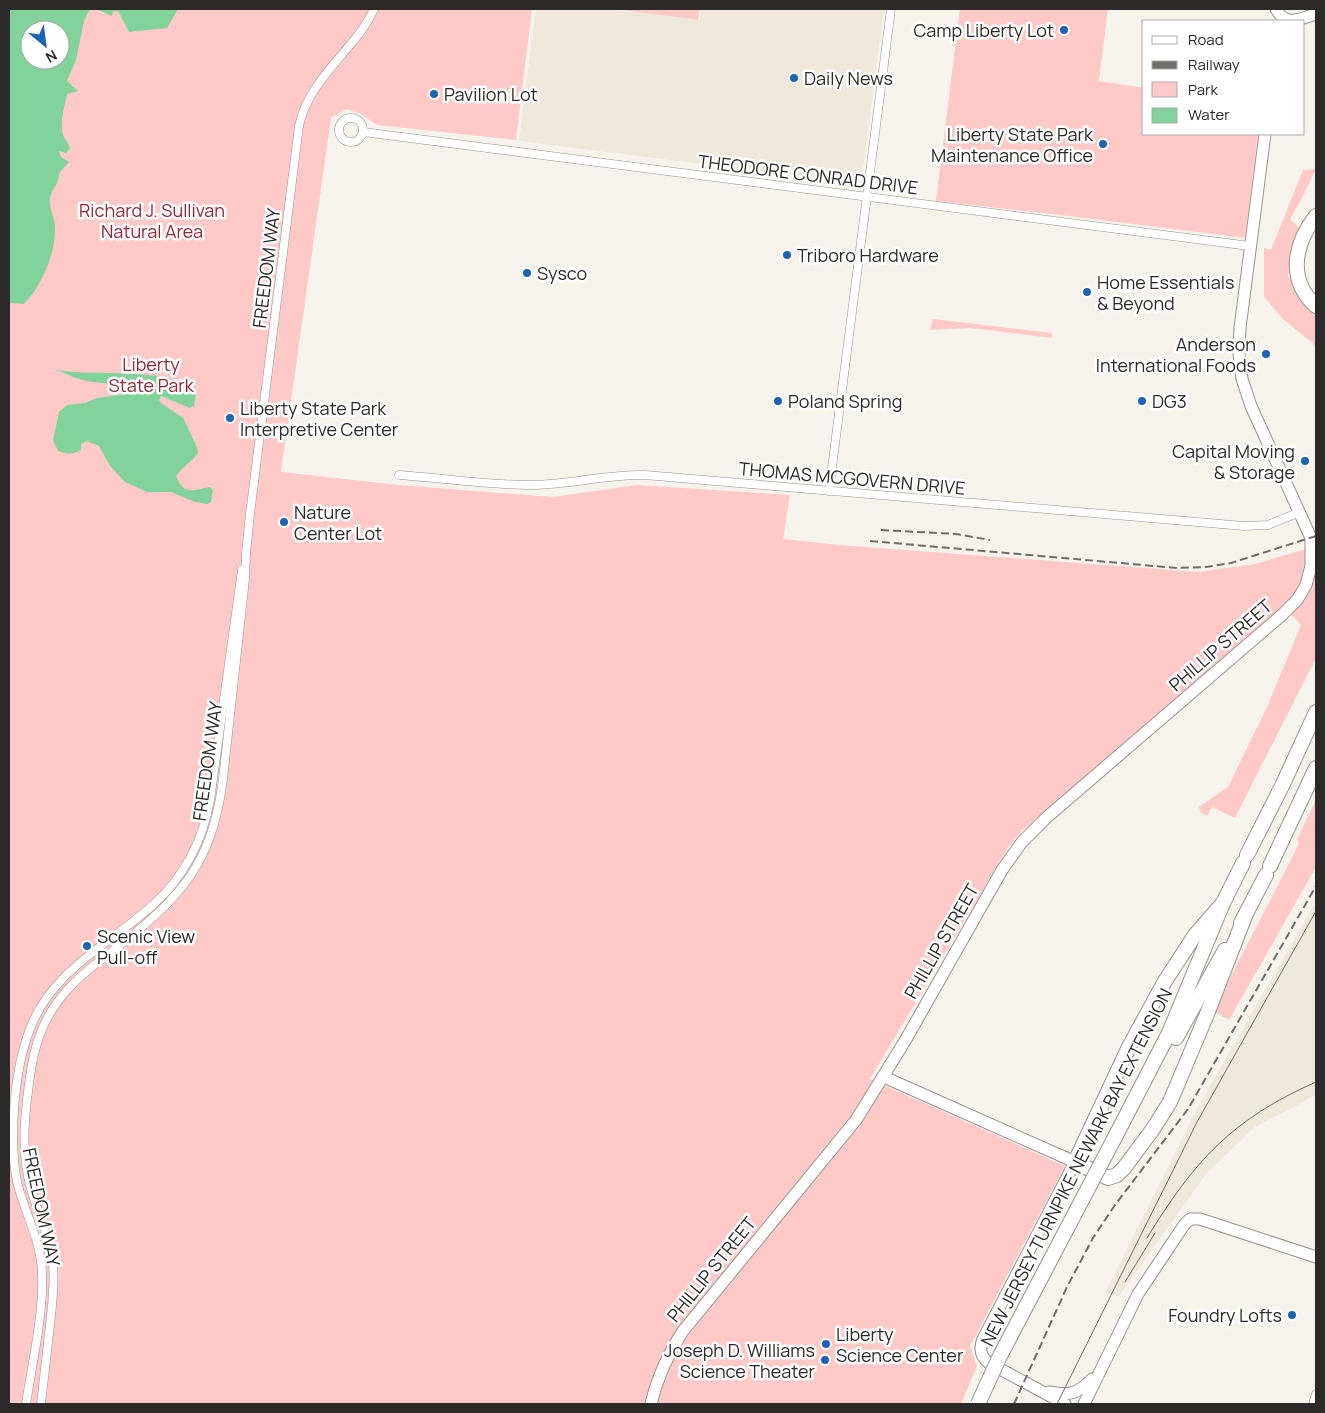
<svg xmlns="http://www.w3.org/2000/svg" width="1325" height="1413" font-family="Manrope,sans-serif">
<rect width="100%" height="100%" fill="#f6f3ed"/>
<!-- built -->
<g fill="#eee8db">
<path d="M536,9H607L700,20L701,9H884L861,184L519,141Z"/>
<path d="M1316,901V1095L1255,1127L1206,1174L1119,1296L1105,1293L1198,1107Z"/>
</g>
<!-- green -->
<g fill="#ffc9c8">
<path d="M95,9L104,14L113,11H118L126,26L164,9H532L516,140L377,125L361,114L346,109L331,118L281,472L398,485L552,497L637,485L790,495L783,539L839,545L1198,572L1255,564L1306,549C1305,571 1302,582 1290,600L1022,831L1009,846L870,1079L1065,1166L970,1346L977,1366L961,1404H9V301L53,82L89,11Z"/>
<path d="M614,9H700L698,20Z"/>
<path d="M960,9H1108L1099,81L1144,88V134H1258L1245,238L1077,217L936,201Z"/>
<path d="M1316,169L1300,202L1290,219L1299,228L1288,275L1304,304L1316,312V346L1283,319L1264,297V248L1271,250L1303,170Z"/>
<path d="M933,319L1052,333V338L970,328L930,330Z"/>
<path d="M1316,570V658L1235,818L1212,807L1207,816L1201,813L1199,807L1228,787L1267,707L1301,625L1291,614C1303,601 1311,588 1316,570Z"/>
<path d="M1316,800V867L1229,1020L1213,1011L1299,844L1297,839Z"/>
</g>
<!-- water -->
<g fill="#81d29b" fill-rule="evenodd">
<path d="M9,9H93L89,11L84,21L76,60L67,81L78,91L67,94C65,106 59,122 63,135C65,140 68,141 70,149L66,153L59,151L61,157L69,162L59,173C60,182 52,189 50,198C49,207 54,217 55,225C56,253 43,284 24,304L9,303ZM30,30H60V60H30Z"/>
<path d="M95,9H178L167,28L129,32L118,11H113L112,16Z"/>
<path d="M53,368C60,370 66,372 73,372C102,374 169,370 192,388C198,392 195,400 194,406L190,408L161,396L159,400L161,403L183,418L197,447L198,453C192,462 182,467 176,476C184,496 193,490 210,487L213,490L211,502L207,504L195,502L171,492H147L125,482L110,466L99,446L87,441L81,444V450C72,455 67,454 58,451L53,440L59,412L67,405L85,403L97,398L133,393L134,389C125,383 96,384 83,380C73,378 63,372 53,368Z"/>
</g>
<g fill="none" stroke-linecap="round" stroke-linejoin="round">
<!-- street casing -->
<g stroke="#96938e" stroke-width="9">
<g id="street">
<circle cx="351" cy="130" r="12"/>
<path d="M363,132L1250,246"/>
<path d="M399,475C443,478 487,485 530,485C569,485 606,474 645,475L1244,526L1268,525L1300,512"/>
<path d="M829,491L891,9"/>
<path d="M26,1404C32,1364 44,1313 42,1273C41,1242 26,1215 18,1186C8,1142 14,1070 30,1029C52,970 110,944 154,904C184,877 203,840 210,800L242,570"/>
<path d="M41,1404C44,1378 47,1352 50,1325C52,1305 55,1285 53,1265C50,1238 38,1214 31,1189C21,1153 24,1120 29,1084C31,1066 34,1049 41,1032C55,995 84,972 115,949C181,897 212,865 223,779L245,579L246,553L250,514L299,126C306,93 329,70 350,45C360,33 368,23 374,9"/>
<path d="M1313,1404L1316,1394"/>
</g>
</g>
<!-- secondary casing -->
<g stroke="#96938e" stroke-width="13">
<g id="secondary">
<path d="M1276,9C1286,28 1301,18 1316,14"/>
<path d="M884,1077L1075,1162L983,1339C979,1349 980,1356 989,1363L1065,1404"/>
<path d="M1049,1392C1070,1396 1077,1394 1092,1379"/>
<path d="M651,1404C657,1378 668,1354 683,1331L856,1120L905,1041L1002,870L1022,842L1046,818L1283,614L1297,600L1306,585L1311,566V538L1251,406L1242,379L1239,354L1240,328L1265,134"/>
<path d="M1084,1404L1138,1294L1184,1225L1190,1219H1200L1316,1257"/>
</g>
</g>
<!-- highway casing -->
<g stroke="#96938e" stroke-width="16">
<g id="highway">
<path d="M1316,216C1294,244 1287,280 1316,306"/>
<path d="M1247,855L1283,784L1316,712"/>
<path d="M1270,866L1316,768"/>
<path d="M1223,903L1195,935L1165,981L1129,1047L1075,1162L1108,1178L1117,1175L1124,1168L1153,1129L1170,1102L1207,1014L1245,916"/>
<path d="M1241,923L1266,875"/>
<path d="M1176,1038L1225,950"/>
<path d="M1114,1139L1169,1033L1223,903L1243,863"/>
</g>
</g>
<!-- street -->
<use href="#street" stroke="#fff" stroke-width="8"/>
<!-- secondary -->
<use href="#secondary" stroke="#fff" stroke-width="11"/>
<!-- highway -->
<use href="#highway" stroke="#fff" stroke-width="14"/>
<!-- tram -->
<g stroke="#706e6a" stroke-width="1">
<path d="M1147,1238C1194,1161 1232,1119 1316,1082"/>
<path d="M1125,1282L1155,1233"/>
<path d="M1057,1404L1197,1122L1316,911"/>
</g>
<!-- rail -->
<g stroke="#706e6a" stroke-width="2" stroke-dasharray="8 4" stroke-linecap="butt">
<path d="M881,530L956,534L990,540"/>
<path d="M870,541L1177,568L1206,567L1231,563L1316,536"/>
<path d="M1014,1404L1067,1287L1093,1238L1115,1205L1188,1109L1316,886"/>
</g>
<!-- highway-bridge casing -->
<g stroke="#96938e" stroke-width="16" stroke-linecap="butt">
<path id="highway-bridge" d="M978,1404L1000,1356L1114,1139"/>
</g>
<!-- highway-bridge -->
<use href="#highway-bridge" stroke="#fff" stroke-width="14"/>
</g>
<!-- markers -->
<g fill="#1b63b3" stroke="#fff" stroke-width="2">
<circle cx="1064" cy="30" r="5"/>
<circle cx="794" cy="78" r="5"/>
<circle cx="434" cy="94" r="5"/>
<circle cx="1103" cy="144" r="5"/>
<circle cx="787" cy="255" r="5"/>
<circle cx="527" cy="273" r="5"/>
<circle cx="1087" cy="292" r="5"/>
<circle cx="1266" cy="354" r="5"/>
<circle cx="778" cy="401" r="5"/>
<circle cx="1142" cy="401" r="5"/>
<circle cx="230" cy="418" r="5"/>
<circle cx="1305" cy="461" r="5"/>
<circle cx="284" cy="522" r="5"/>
<circle cx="87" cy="946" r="5"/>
<circle cx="1292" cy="1315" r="5"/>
<circle cx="826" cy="1344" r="5"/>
<circle cx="825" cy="1360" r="5"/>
</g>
<g text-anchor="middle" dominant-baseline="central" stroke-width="5" stroke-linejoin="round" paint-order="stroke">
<!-- poi labels -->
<g font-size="18" fill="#2c2a28" stroke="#fff" text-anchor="start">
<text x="1054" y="30" text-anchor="end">Camp Liberty Lot</text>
<text x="804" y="78">Daily News</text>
<text x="444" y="94">Pavilion Lot</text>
<text x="1093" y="134" text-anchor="end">Liberty State Park<tspan x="1093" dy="21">Maintenance Office</tspan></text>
<text x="797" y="255">Triboro Hardware</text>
<text x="537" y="273">Sysco</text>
<text x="1097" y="282">Home Essentials<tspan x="1097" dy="21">&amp; Beyond</tspan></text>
<text x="1256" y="344" text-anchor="end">Anderson<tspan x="1256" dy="21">International Foods</tspan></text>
<text x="788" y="401">Poland Spring</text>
<text x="1152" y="401">DG3</text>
<text x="240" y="408">Liberty State Park<tspan x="240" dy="21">Interpretive Center</tspan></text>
<text x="1295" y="451" text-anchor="end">Capital Moving<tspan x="1295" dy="21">&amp; Storage</tspan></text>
<text x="294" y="512">Nature<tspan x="294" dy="21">Center Lot</tspan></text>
<text x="97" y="936">Scenic View<tspan x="97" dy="21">Pull-off</tspan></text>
<text x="1282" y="1315" text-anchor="end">Foundry Lofts</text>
<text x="836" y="1334">Liberty<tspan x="836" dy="21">Science Center</tspan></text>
<text x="815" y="1350" text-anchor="end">Joseph D. Williams<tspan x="815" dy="21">Science Theater</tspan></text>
</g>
<!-- street labels -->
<g font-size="18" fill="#2c2a28" stroke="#fff">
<text transform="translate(808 174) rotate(7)">THEODORE CONRAD DRIVE</text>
<text transform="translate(266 268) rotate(-83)">FREEDOM WAY</text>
<text transform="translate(852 478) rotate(5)">THOMAS MCGOVERN DRIVE</text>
<text transform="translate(1220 645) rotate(-41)">PHILLIP STREET</text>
<text transform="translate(207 761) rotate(-82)">FREEDOM WAY</text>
<text transform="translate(941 941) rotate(-60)">PHILLIP STREET</text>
<text transform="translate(1076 1167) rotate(-63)">NEW JERSEY TURNPIKE NEWARK BAY EXTENSION</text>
<text transform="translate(42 1207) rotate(78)">FREEDOM WAY</text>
<text transform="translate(711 1269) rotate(-51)">PHILLIP STREET</text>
</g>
<!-- park labels -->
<g font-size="18" fill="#912633" stroke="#fff">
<text x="152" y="210">Richard J. Sullivan<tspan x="152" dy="21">Natural Area</tspan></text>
<text x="151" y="364">Liberty<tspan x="151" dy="21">State Park</tspan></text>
</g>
</g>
<!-- border -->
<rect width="1325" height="1413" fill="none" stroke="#2c2a28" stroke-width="20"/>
<!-- legend -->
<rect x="1142" y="20" width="162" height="115" fill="#ffffff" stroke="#abaaa9"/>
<rect x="1152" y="36" width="25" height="8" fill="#ffffff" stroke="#abaaa9"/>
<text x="1188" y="45" font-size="15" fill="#2c2a28">Road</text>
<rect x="1152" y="61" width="25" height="8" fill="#706e6a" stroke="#abaaa9"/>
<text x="1188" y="70" font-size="15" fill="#2c2a28">Railway</text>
<rect x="1152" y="82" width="25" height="15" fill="#ffc9c8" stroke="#abaaa9"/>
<text x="1188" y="95" font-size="15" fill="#2c2a28">Park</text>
<rect x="1152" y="108" width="25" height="15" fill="#81d29b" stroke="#abaaa9"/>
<text x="1188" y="120" font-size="15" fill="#2c2a28">Water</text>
<!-- north arrow -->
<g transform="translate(45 45) rotate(151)"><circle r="24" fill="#ffffff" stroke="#abaaa9"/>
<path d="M0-4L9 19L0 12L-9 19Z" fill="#1b63b3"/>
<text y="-8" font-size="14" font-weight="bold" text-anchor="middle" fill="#2c2a28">N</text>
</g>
</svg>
